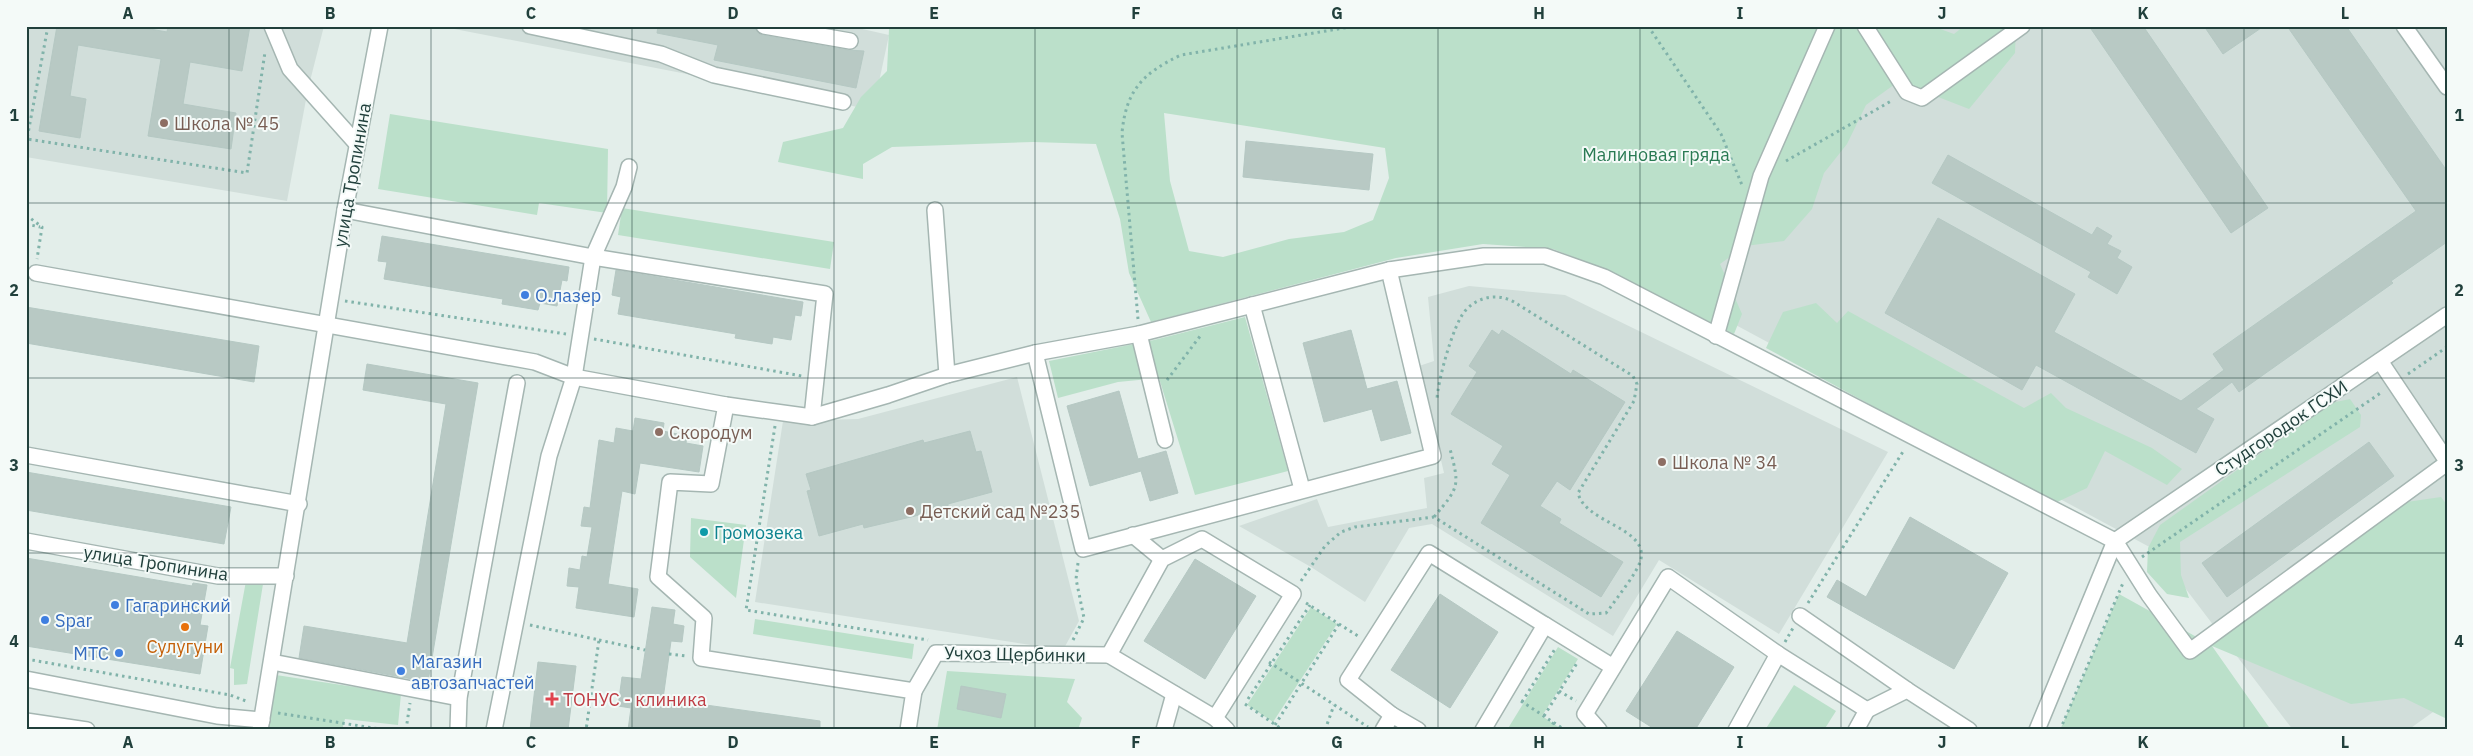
<svg xmlns="http://www.w3.org/2000/svg" width="2473" height="756" font-family="'IBM Plex Sans',sans-serif">
<rect width="100%" height="100%" fill="#e3eeea"/>
<!-- built -->
<g fill="#d1deda">
<path d="M26,26H324L308,89L287,201L26,157Z"/>
<path d="M439,26H849L889,35L873,110Z"/>
<path d="M1807,26H2447V702L2408,730H2293L2157,551L1691,301Z"/>
<path d="M1469,286L1565,295L1888,452L1779,634L1659,560L1613,636L1432,524L1409,528L1365,602L1311,567L1239,526L1317,499L1328,527L1427,508L1424,478L1444,473L1419,366L1434,361L1428,297Z"/>
<path d="M1017,377L1079,621L1063,650L755,602L783,421L858,419Z"/>
</g>
<!-- green -->
<g fill="#bbe0ca" fill-rule="evenodd">
<path d="M879,26H1932L1954,34L1964,26H2016L2015,53L1969,109L1933,95L1895,84L1866,105L1847,144L1824,173L1812,209L1784,241L1745,246L1720,264L1742,314L1734,334L1606,270L1553,249L1483,244L1396,258L1151,322L1129,273L1120,219L1096,144L1033,142L892,147L863,164V179L778,162L783,142L843,128L861,97L887,71L889,29ZM1164,113L1385,148L1389,178L1373,220L1344,232L1289,239L1223,257L1189,251L1170,181Z"/>
<path d="M390,114L608,149L607,213L539,203L537,215L378,189Z"/>
<path d="M622,208L834,242L830,269L618,235Z"/>
<path d="M1816,303L1837,323L1848,311L2024,408L2051,393L2066,408L2152,448L2182,469L2167,485L2105,451L2087,488L2053,504L1766,348L1783,312Z"/>
<path d="M1245,317L1288,471L1195,495L1159,378L1118,382L1058,398L1049,361L1154,340Z"/>
<path d="M2350,399L2361,415L2360,427L2180,542L2181,575L2189,598L2167,594L2147,572L2148,548L2160,525L2331,403Z"/>
<path d="M2441,497L2447,505V719L2404,698L2351,704L2212,646L2271,730H2060L2119,594L2211,645L2400,503Z"/>
<path d="M691,518L746,525L736,598L690,557Z"/>
<path d="M246,581L263,584L247,684L234,685V669L230,668Z"/>
<path d="M1311,607L1337,624L1273,722L1247,705Z"/>
<path d="M755,619L914,644L912,659L753,634Z"/>
<path d="M1558,647L1578,659L1542,716L1563,730H1507Z"/>
<path d="M947,671L1075,679L1067,702L1082,718L1078,730H937Z"/>
<path d="M276,675L401,694L398,725L345,719L342,730H267Z"/>
<path d="M1794,685L1836,711L1824,730H1765Z"/>
</g>
<!-- building -->
<g fill="#b8c9c4" stroke="#b5c8c3">
<path d="M57,26H133L167,32L168,26H250L242,71L190,62L183,104L236,113L231,149L148,136L161,59L78,45L70,96L86,99L80,138L39,131Z"/>
<path d="M658,26H740L755,29L762,35L848,50L864,51L856,88L714,60L718,45L657,33Z"/>
<path d="M2089,26H2143L2268,208L2231,233Z"/>
<path d="M2204,26H2264L2223,54Z"/>
<path d="M2287,26H2346L2447,171V242L2391,281L2393,283L2239,392L2232,382L2196,409L2214,419L2196,453L2036,365L2022,390L1885,313L1938,218L2075,294L2054,332L2181,401L2224,370L2213,354L2416,211Z"/>
<path d="M1246,141L1373,154L1369,190L1243,177Z"/>
<path d="M1948,155L2092,235L2097,227L2112,236L2107,244L2121,251L2117,258L2132,267L2117,294L2088,277L2091,272L1932,183Z"/>
<path d="M382,236L569,267L567,281L562,280L557,306L540,303L538,310L502,304L503,299L384,279L387,262L378,261Z"/>
<path d="M616,270L803,302L801,316L795,315L791,340L773,337L772,344L735,338L736,334L618,314L621,297L612,295Z"/>
<path d="M26,307L259,346L254,382L26,343Z"/>
<path d="M1351,330L1367,389L1397,381L1411,433L1381,441L1372,409L1324,422L1303,343Z"/>
<path d="M1492,330L1499,335L1502,330L1571,374L1573,370L1625,402L1570,490L1557,481L1540,506L1561,519L1559,523L1623,562L1601,597L1481,523L1510,475L1492,464L1503,446L1451,414L1477,372L1469,366Z"/>
<path d="M367,364L478,383L428,682L299,658L304,626L407,643L446,404L363,390Z"/>
<path d="M1119,391L1138,459L1166,451L1178,493L1150,501L1141,471L1090,486L1067,406Z"/>
<path d="M635,418L664,423L663,431L687,436L686,443L703,446L699,472L640,463L635,494L622,491L608,584L638,589L634,617L576,608L579,587L567,586L569,568L580,570L582,556L587,557L592,527L581,526L584,507L590,508L599,440L614,443L616,428L633,431Z"/>
<path d="M970,431L976,452L981,451L992,492L948,504V507L915,516L864,528L863,524L819,536L807,491L811,490L806,474L923,440L924,443Z"/>
<path d="M2369,442L2394,476L2227,597L2202,563Z"/>
<path d="M26,472L231,507L224,544L26,510Z"/>
<path d="M1910,517L2008,573L1954,669L1827,597L1837,580L1866,597Z"/>
<path d="M26,558L192,586L193,583L207,585L200,625L208,626L200,674L26,646Z"/>
<path d="M1195,559L1256,596L1205,679L1144,641Z"/>
<path d="M1440,594L1498,632L1450,708L1391,670Z"/>
<path d="M652,607L675,610L673,624L684,626L682,642L671,641L663,699L820,721V730H628L631,708L618,706L622,677L641,679Z"/>
<path d="M1677,631L1734,667L1695,730H1656L1626,711Z"/>
<path d="M538,662L576,666L568,730H530Z"/>
<path d="M961,686L1006,694L1001,718L957,709Z"/>
</g>
<g fill="none" stroke-linecap="round" stroke-linejoin="round">
<!-- minor casing -->
<g stroke="#a5b6b2" stroke-width="18">
<g id="minor">
<path d="M272,26L290,69L357,144"/>
<path d="M530,26L661,54L714,75L843,102"/>
<path d="M764,26L850,41"/>
<path d="M1865,26L1907,92L1922,98L2022,26"/>
<path d="M2404,26L2447,87"/>
<path d="M345,210L593,257L825,294L812,417"/>
<path d="M935,210L947,375"/>
<path d="M36,273L535,362L574,377L726,405L812,417L888,395L947,375L1035,353L1139,334L1389,270L1484,256H1545L1604,277L2115,541L2149,595L2190,651L2447,463"/>
<path d="M1252,305L1302,489"/>
<path d="M1139,334L1165,440"/>
<path d="M1716,336L1761,176L1827,26"/>
<path d="M1035,353L1083,549L1433,456L1389,270"/>
<path d="M2380,361L2447,461"/>
<path d="M726,405L711,484L670,482L658,577L704,618L701,658L914,691L908,730"/>
<path d="M26,455L299,504"/>
<path d="M1133,535L1162,559"/>
<path d="M1202,539L1293,594L1215,718L1109,655L1162,559Z"/>
<path d="M26,541L218,576H286"/>
<path d="M2115,541L2447,315"/>
<path d="M1800,616L1907,690"/>
<path d="M1545,625L1613,667"/>
<path d="M1778,654L1867,710L1856,730"/>
<path d="M272,662L459,698"/>
<path d="M26,679L217,716L262,720"/>
<path d="M914,691L936,653L1109,655"/>
<path d="M1867,710L1907,690L1969,730"/>
<path d="M1215,718L1227,730"/>
<path d="M26,721L87,730"/>
<path d="M260,730L345,210L380,26"/>
<path d="M458,730L459,698L517,383"/>
<path d="M494,730L549,456L574,377L593,257L624,187L629,167"/>
<path d="M1164,730L1174,694"/>
<path d="M1383,730L1392,715"/>
<path d="M1418,730L1392,715L1348,680L1429,553L1545,625L1483,730"/>
<path d="M1599,730L1585,714L1668,577L1778,654L1736,730"/>
<path d="M2037,730L2115,541"/>
</g>
</g>
<!-- path -->
<g stroke="#81b3aa" stroke-width="3" stroke-dasharray="2.5 4" stroke-linecap="butt">
<path d="M48,26L27,139L247,173L265,52"/>
<path d="M1648,26L1721,134L1742,185"/>
<path d="M1786,161L1893,100"/>
<path d="M26,215L42,227L37,259"/>
<path d="M26,224L40,227"/>
<path d="M345,301L566,334"/>
<path d="M1138,319L1122,133C1126,90 1143,73 1181,55L1356,26"/>
<path d="M594,339L802,376"/>
<path d="M2408,374L2447,347"/>
<path d="M1167,380L1201,335"/>
<path d="M775,426L746,610L928,640"/>
<path d="M1434,517C1459,487 1460,487 1450,449"/>
<path d="M2142,557L2382,392"/>
<path d="M1301,581L1325,546L1341,532L1355,527L1434,517L1589,614L1606,613L1610,608C1618,596 1638,572 1641,559C1647,527 1585,523 1578,493L1634,401L1637,384L1633,376L1514,302C1498,293 1478,296 1465,311C1453,325 1438,380 1437,399"/>
<path d="M1306,603L1358,636"/>
<path d="M1808,603L1904,450"/>
<path d="M530,625L599,640L586,730"/>
<path d="M599,640L645,650"/>
<path d="M1073,640L1084,618L1076,579L1078,563"/>
<path d="M1785,642L1793,628"/>
<path d="M669,654L686,656"/>
<path d="M26,659L230,695L246,701"/>
<path d="M1269,662L1368,727"/>
<path d="M1559,691L1576,701"/>
<path d="M1248,699L1310,605"/>
<path d="M1521,701L1565,730"/>
<path d="M1522,702L1555,649"/>
<path d="M1245,704L1283,730"/>
<path d="M278,713L386,730"/>
<path d="M1544,716L1577,663"/>
<path d="M1275,725L1339,624"/>
<path d="M406,730L410,703"/>
<path d="M1325,730L1334,705"/>
<path d="M1549,730L1554,722"/>
<path d="M2060,730L2123,583"/>
</g>
<!-- minor -->
<use href="#minor" stroke="#fff" stroke-width="15"/>
</g>
<!-- grid -->
<path fill="none" stroke="#21403c" stroke-width="1" stroke-opacity="0.55" d="M229,26V730M431,26V730M632,26V730M834,26V730M1035,26V730M1237,26V730M1438,26V730M1640,26V730M1841,26V730M2042,26V730M2244,26V730M26,203H2447M26,378H2447M26,553H2447"/>
<!-- markers -->
<g fill="#8d6e63" stroke="#f4faf8" stroke-width="2">
<circle cx="164" cy="123" r="5"/>
<circle cx="659" cy="432" r="5"/>
<circle cx="1662" cy="462" r="5"/>
<circle cx="910" cy="511" r="5"/>
</g>
<g fill="#3f7fe0" stroke="#f4faf8" stroke-width="2">
<circle cx="525" cy="295" r="5"/>
<circle cx="115" cy="605" r="5"/>
<circle cx="45" cy="620" r="5"/>
<circle cx="119" cy="653" r="5"/>
<circle cx="401" cy="671" r="5"/>
</g>
<circle fill="#0f9aa8" stroke="#f4faf8" stroke-width="2" cx="704" cy="532" r="5"/>
<circle fill="#e8710a" stroke="#f4faf8" stroke-width="2" cx="185" cy="627" r="5"/>
<path fill="#e0444e" stroke="#f4faf8" stroke-width="2" d="M549.5 691.5h5v5h5v5h-5v5h-5v-5h-5v-5h5z"/>
<g text-anchor="middle" dominant-baseline="central" stroke-width="4" stroke-linejoin="round" paint-order="stroke">
<!-- education labels -->
<g font-size="18" fill="#785e54" stroke="#f4faf8" text-anchor="start">
<text x="174" y="123">Школа № 45</text>
<text x="669" y="432">Скородум</text>
<text x="1672" y="462">Школа № 34</text>
<text x="920" y="511">Детский сад №235</text>
</g>
<!-- park labels -->
<g font-size="18" fill="#297a53" stroke="#f4faf8">
<text x="1656" y="154">Малиновая гряда</text>
</g>
<!-- street labels -->
<g font-size="18" fill="#21403c" stroke="#f4faf8">
<text transform="translate(352 175) rotate(-80)">улица Тропинина</text>
<text transform="translate(2281 428) rotate(-34)">Студгородок ГСХИ</text>
<text transform="translate(156 563) rotate(9)">улица Тропинина</text>
<text transform="translate(1015 654) rotate(1)">Учхоз Щербинки</text>
</g>
<!-- shop labels -->
<g font-size="18" fill="#366cbe" stroke="#f4faf8" text-anchor="start">
<text x="535" y="295">О.лазер</text>
<text x="125" y="605">Гагаринский</text>
<text x="55" y="620">Spar</text>
<text x="109" y="653" text-anchor="end">МТС</text>
<text x="411" y="661">Магазин<tspan x="411" dy="21">автозапчастей</tspan></text>
</g>
<!-- culture labels -->
<g font-size="18" fill="#0d838f" stroke="#f4faf8" text-anchor="start">
<text x="714" y="532">Громозека</text>
</g>
<!-- food labels -->
<g font-size="18" fill="#c56008" stroke="#f4faf8">
<text x="185" y="646">Сулугуни</text>
</g>
<!-- health labels -->
<g font-size="18" fill="#be3a42" stroke="#f4faf8" text-anchor="start">
<text x="563" y="699">ТОНУС - клиника</text>
</g>
</g>
<!-- border -->
<rect width="2473" height="756" fill="none" stroke="#f4faf8" stroke-width="55"/>
<rect x="28" y="28" width="2418" height="700" fill="none" stroke="#21403c" stroke-width="2"/>
<g font-size="16" text-anchor="middle" font-weight="bold" fill="#21403c">
<text x="128" y="19">A</text>
<text x="330" y="19">B</text>
<text x="531" y="19">C</text>
<text x="733" y="19">D</text>
<text x="934" y="19">E</text>
<text x="1136" y="19">F</text>
<text x="1337" y="19">G</text>
<text x="1539" y="19">H</text>
<text x="1740" y="19">I</text>
<text x="1942" y="19">J</text>
<text x="2143" y="19">K</text>
<text x="2345" y="19">L</text>
<text x="14" y="121">1</text>
<text x="2459" y="121">1</text>
<text x="14" y="296">2</text>
<text x="2459" y="296">2</text>
<text x="14" y="471">3</text>
<text x="2459" y="471">3</text>
<text x="14" y="647">4</text>
<text x="2459" y="647">4</text>
<text x="128" y="748">A</text>
<text x="330" y="748">B</text>
<text x="531" y="748">C</text>
<text x="733" y="748">D</text>
<text x="934" y="748">E</text>
<text x="1136" y="748">F</text>
<text x="1337" y="748">G</text>
<text x="1539" y="748">H</text>
<text x="1740" y="748">I</text>
<text x="1942" y="748">J</text>
<text x="2143" y="748">K</text>
<text x="2345" y="748">L</text>
</g>
</svg>
